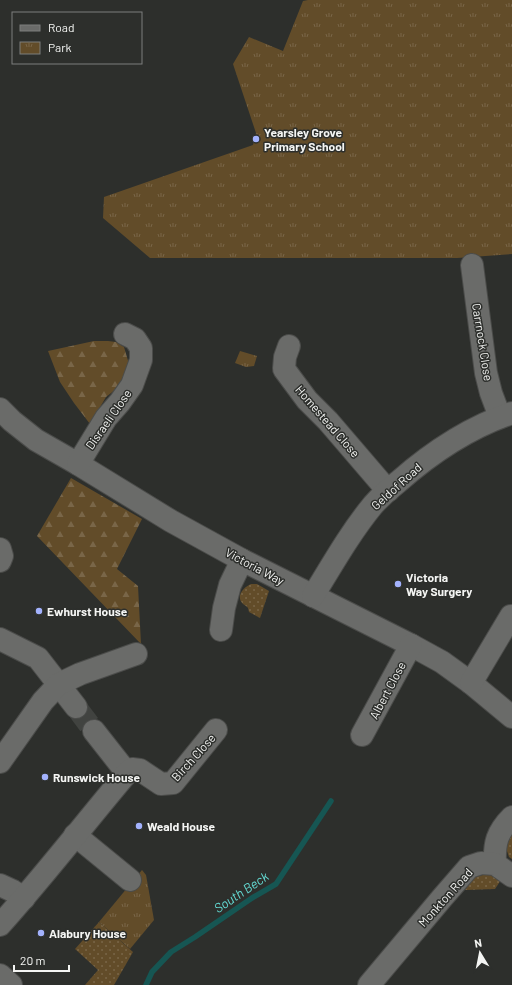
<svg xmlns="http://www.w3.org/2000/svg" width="512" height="985" font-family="Barlow,sans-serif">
<defs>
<pattern id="grass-dots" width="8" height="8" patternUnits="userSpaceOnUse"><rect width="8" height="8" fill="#624c29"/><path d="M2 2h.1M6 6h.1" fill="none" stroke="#796648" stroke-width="1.8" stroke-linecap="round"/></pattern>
<pattern id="forest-firs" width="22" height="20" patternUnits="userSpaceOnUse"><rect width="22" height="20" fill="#624c29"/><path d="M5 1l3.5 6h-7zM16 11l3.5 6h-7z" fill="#796648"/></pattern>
<pattern id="park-tufts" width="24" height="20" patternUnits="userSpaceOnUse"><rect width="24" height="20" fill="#624c29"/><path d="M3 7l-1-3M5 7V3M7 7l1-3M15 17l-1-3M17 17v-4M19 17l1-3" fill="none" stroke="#796648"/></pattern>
</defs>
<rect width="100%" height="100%" fill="#2d2f2c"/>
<!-- grass -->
<g fill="url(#grass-dots)">
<path d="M251,584H257L269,591L260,618L249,612L248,608C247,606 244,605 243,604C235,596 244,587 251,584Z"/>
<path d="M512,828V859L509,857L505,845Z"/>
<path d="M483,875H492L501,880L495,889L466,890L461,887L473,877Z"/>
<path d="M99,922L133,952L114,985H85L98,970L75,949Z"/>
</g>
<!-- forest -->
<g fill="url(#forest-firs)">
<path d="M94,341H108L116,342L124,347L129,364L125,382L106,397L90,424L74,403L60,382L48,351Z"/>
<path d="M71,478L142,519L117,569L138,586L141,644L37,536Z"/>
</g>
<!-- park -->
<g fill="url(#park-tufts)">
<path d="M308,0H512V254L457,258H150L103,218L104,197L253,145L256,133L233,64L249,37L283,51L303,1Z"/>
<path d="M240,351L257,356L254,366L246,367L235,363Z"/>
<path d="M142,870L146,875L154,920L130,949L99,922Z"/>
</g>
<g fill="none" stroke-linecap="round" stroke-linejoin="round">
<!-- stream -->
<path stroke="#165653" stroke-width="5.5" d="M146,985L152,972L171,952L195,937L252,898L276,884L331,801"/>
<!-- minor-tunnel -->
<path stroke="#414340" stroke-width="22" stroke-dasharray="22 11" stroke-linecap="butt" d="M76,707L94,731"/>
<!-- minor casing -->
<g stroke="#4b4c4a" stroke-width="24">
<g id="minor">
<path d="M472,265L486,373L491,393L500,417"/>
<path d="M289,346L285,357L284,369L307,400L328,421L388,491"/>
<path d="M0,409L12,421L36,440L78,464L171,521L242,560L411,645L442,662L471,683L512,717"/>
<path d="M78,464L106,418L120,402L132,385L141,360V348L135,339L125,334"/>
<path d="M0,549L2,556L0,561"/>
<path d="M313,596C332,565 350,533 373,505C381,496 389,489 398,482C431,453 470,427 512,413"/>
<path d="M221,630L224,608L230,585L242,560"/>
<path d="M0,639L38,658L76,707"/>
<path d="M471,683L511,616"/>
<path d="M94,731L127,773"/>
<path d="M362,735L411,645"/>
<path d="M0,762L43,701L59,684L80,674L136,654"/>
<path d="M75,835L130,880"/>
<path d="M495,864C494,843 497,832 512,817"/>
<path d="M0,885L13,891L24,898"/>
<path d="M0,925C44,876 84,824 127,773L132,769L140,770L161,784L173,783L216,730"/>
<path d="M0,975L11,985"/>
<path d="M369,985L442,898L469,867L481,863L495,864L512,876"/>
</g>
</g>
<!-- minor -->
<use href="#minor" stroke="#6a6b69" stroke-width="22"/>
</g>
<!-- markers -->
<g fill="#a3b2fd" stroke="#2d2f2c" stroke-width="1.5">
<circle cx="256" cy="139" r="4"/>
<circle cx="398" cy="584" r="4"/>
<circle cx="39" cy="611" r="4"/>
<circle cx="45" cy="777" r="4"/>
<circle cx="139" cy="826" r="4"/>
<circle cx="41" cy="933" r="4"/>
</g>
<g text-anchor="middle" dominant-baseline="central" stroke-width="3" stroke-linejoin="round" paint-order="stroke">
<!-- poi labels -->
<g font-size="12" font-weight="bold" fill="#f4f5f3" stroke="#2d2f2c" text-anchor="start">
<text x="264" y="132">Yearsley Grove<tspan x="264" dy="14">Primary School</tspan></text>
<text x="406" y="577">Victoria<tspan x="406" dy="14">Way Surgery</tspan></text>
<text x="47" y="611">Ewhurst House</text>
<text x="53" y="777">Runswick House</text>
<text x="147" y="826">Weald House</text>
<text x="49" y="933">Alabury House</text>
</g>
<!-- street labels -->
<g font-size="12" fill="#f4f5f3" stroke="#2d2f2c">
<text transform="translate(483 342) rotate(81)">Carrnock Close</text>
<text transform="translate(108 419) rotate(-55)">Disraeli Close</text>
<text transform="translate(328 421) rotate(49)">Homestead Close</text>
<text transform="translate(396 486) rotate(-42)">Geldof Road</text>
<text transform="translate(255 566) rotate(28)">Victoria Way</text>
<text transform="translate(387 690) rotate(-62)">Albert Close</text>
<text transform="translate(193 757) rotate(-48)">Birch Close</text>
<text transform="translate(445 897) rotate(-48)">Monkton Road</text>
</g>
<!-- water labels -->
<g font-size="13" font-style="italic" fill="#64ddd5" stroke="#2d2f2c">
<text transform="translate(241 892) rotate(-34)">South Beck</text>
</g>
</g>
<!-- legend -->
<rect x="12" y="12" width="130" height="52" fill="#2d2f2c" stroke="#7d7e7c"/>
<rect x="20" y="25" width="20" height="6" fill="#6a6b69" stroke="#7d7e7c"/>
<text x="48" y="32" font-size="12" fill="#f4f5f3">Road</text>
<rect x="20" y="42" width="20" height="12" fill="url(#park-tufts)" stroke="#7d7e7c"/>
<text x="48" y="52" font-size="12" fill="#f4f5f3">Park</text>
<!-- north arrow -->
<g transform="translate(480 953) rotate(350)" stroke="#2d2f2c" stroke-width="3" paint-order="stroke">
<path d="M0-3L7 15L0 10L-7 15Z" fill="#f4f5f3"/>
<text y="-6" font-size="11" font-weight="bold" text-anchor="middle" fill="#f4f5f3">N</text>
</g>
<!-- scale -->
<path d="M14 965v6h55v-6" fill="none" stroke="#f4f5f3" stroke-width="2"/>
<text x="20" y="965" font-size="12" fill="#f4f5f3" stroke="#2d2f2c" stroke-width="3" paint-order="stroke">20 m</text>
</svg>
